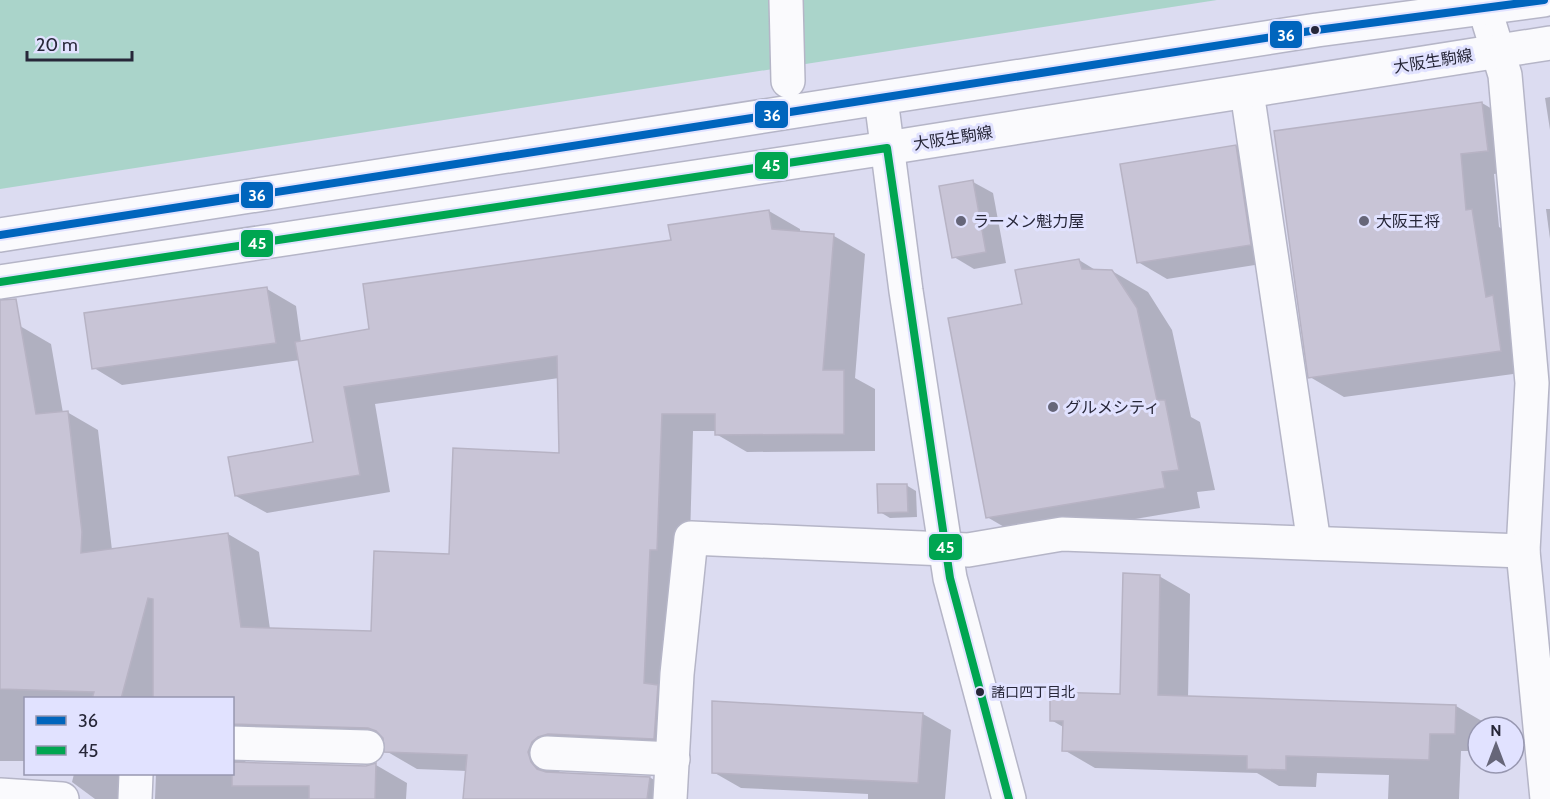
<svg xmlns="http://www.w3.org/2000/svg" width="1550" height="799" font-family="Cabin,'Noto Sans JP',sans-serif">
<rect width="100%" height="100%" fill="#dcdcf1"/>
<!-- green -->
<path fill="#aad4ca" d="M0,0H1217L0,189Z"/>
<!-- shadow -->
<g fill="#0003">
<path d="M1550,97V130L1545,98Z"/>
<path d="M1482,103L1516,123L1522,170L1494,174L1499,227L1506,231L1535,371L1344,397L1310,377Z"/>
<path d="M1236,146L1265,163L1279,261L1167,279L1138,262Z"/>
<path d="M973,182L993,193L1006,263L974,269L954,257Z"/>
<path d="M1546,209H1550V239Z"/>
<path d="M769,211L800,229V233L834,236L865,254L855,378L875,389V451L747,452L716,434V431H693L684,756L559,770L560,774L651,778L681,796V799H464L467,771L417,769L386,751L385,745L265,741L247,751L245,764L367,767L376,765L407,783L406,799H155L156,774H232V698H26V761H0V329L20,326L51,344L63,413L67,412L98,430L112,550L228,534L259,552L270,629L372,633L450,556L561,454L559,378L375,404L390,492L267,513L236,496L314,443L300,360L122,385L94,368L267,289L296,306L301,342L371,330Z"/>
<path d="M1079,260L1097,271H1112L1148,292L1172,330L1191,417L1200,422L1215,490L1197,492L1200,508L1023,538L987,517L1024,305Z"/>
<path d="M906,485L916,491L917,517L890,518L880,512Z"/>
<path d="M1159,576L1190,594L1188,698L1456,706L1487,724V727H1478V751H1461L1459,799H1388L1389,775L1317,773L1316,787L1279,786L1257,773L1095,768L1064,750L1065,728L1051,720L1121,695Z"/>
<path d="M713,703L923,714L951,730L945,799H868V794L741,788L713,772Z"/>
<path d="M74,774H137L130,799H95L72,782Z"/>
</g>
<!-- building -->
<g fill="#c8c4d6" stroke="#b7b3c4" stroke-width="1.5">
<path d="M1482,102L1488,151L1461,154L1466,210L1472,209L1486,297L1493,295L1501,351L1308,378L1274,131Z"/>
<path d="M1236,145L1251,245L1137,263L1120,164Z"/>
<path d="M973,180L986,252L952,258L939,186Z"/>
<path d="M769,210L772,229L834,234L823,370H844V434L715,435V414H662L657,550H650L644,683L658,685L654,739L548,734L538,737L532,742L528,752L531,762L537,769L546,772L650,777L647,799H463L467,755L384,752L383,738L376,731L368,728L232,724V699H153V599L148,598L121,699H92L94,692L0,689V300L16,299L36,414L68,411L82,532L81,553L228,533L241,627L371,631L374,551L449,554L453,448L559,453L557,356L344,387L360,475L235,496L228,457L313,442L295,342L369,329L363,284L671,240L668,225Z"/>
<path d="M1079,259L1082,269L1112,270L1137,308L1157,400H1165L1179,470L1162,472L1165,488L986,518L948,318L1022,304L1015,270Z"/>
<path d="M267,287L276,343L92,369L84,313Z"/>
<path d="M877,484H907L908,512L878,513Z"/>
<path d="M1123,573L1160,575L1158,695L1456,705L1455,734H1430L1429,760L1286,756V770L1247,769V756L1062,751L1063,721H1050V692L1120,694Z"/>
<path d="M712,701L923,713L918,783L712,773Z"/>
<path d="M232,762L366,766L376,763L375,799H309V786H232Z"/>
</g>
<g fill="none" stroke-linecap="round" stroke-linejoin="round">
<!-- minor casing -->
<g stroke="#b5b5c7" stroke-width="36">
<g id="minor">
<path d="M786,0L788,81"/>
<path d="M1482,0L1505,75L1532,383L1523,551L1547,799"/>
<path d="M1247,92L1314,543"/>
<path d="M881,99L906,291L950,578L1009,799"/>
<path d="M232,743L367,747"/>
<path d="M547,753L673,759"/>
<path d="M0,795L62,799"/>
<path d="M135,799L136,774"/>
<path d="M670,799L677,674L691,538L968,550L1062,534L1523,551"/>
</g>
</g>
<!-- major casing -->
<g stroke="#b5b5c7" stroke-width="36">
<g id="major">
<path d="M0,235L1317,30L1544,0"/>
<path d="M0,282L887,148L1550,43"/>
</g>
</g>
<!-- minor -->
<use href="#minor" stroke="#fafafd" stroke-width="33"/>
<!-- major -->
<use href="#major" stroke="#fafafd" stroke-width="33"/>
<!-- bus-1 casing -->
<g stroke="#e1e2ff" stroke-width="12">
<path id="bus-1" d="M0,235L1317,30L1544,0"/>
</g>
<!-- bus-2 casing -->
<g stroke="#e1e2ff" stroke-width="12">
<path id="bus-2" d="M0,282L887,148L950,578L1009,799"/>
</g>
<!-- bus-1 -->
<use href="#bus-1" stroke="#0065bd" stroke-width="8"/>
<!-- bus-2 -->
<use href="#bus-2" stroke="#00a651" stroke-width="8"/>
</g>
<!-- markers -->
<g fill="#272739" stroke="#e1e2ff" stroke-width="2">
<circle cx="1315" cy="30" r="5"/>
<circle cx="980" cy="692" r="5"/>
</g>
<g fill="#666679" stroke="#e1e2ff" stroke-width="2">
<circle cx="961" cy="221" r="6"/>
<circle cx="1364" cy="221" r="6"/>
<circle cx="1053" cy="407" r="6"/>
</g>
<g text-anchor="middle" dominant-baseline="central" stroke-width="6" stroke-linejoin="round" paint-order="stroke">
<!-- bus labels -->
<g font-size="14" fill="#272739" stroke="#e1e2ff" text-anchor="start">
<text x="991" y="692">諸口四丁目北</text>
</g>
<!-- street labels -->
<g font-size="16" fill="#272739" stroke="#e1e2ff">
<text transform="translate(1433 61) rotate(-9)">大阪生駒線</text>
<text transform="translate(953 138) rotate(-9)">大阪生駒線</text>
</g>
<!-- poi labels -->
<g font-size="16" fill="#272739" stroke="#e1e2ff" text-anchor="start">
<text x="973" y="221">ラーメン魁力屋</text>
<text x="1376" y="221">大阪王将</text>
<text x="1065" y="407">グルメシティ</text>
</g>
</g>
<g stroke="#e1e2ff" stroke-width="2">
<rect x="1269" y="20" width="34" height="29" rx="6" fill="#0065bd"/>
<rect x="754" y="100" width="35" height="29" rx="6" fill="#0065bd"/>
<rect x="754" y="151" width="35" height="29" rx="6" fill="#00a651"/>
<rect x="240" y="181" width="34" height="28" rx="6" fill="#0065bd"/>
<rect x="240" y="229" width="34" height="29" rx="6" fill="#00a651"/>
<rect x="928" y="533" width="35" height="28" rx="6" fill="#00a651"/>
</g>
<g font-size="16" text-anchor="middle" font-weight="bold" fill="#fff">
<text x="1286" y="41">36</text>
<text x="772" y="121">36</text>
<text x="771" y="171">45</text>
<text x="257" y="201">36</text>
<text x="257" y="249">45</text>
<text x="945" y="553">45</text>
</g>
<!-- legend -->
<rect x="24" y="697" width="210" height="78" fill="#e1e2ff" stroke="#9797b0" stroke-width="1.5"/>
<rect x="36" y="716" width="30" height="9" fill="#0065bd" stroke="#9797b0" stroke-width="1.5"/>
<text x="78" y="727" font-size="18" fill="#272739">36</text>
<rect x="36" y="746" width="30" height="9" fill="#00a651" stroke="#9797b0" stroke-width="1.5"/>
<text x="78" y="757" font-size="18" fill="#272739">45</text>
<!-- north arrow -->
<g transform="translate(1496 745)"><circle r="28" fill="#e1e2ff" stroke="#9797b0" stroke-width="1.5"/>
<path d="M0-4.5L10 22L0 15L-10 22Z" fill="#666679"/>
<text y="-9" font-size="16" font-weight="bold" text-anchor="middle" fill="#272739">N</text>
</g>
<!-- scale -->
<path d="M27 51v9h105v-9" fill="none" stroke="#272739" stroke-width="3"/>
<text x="36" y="51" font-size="18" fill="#272739" stroke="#e1e2ff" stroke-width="4.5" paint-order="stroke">20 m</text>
</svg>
